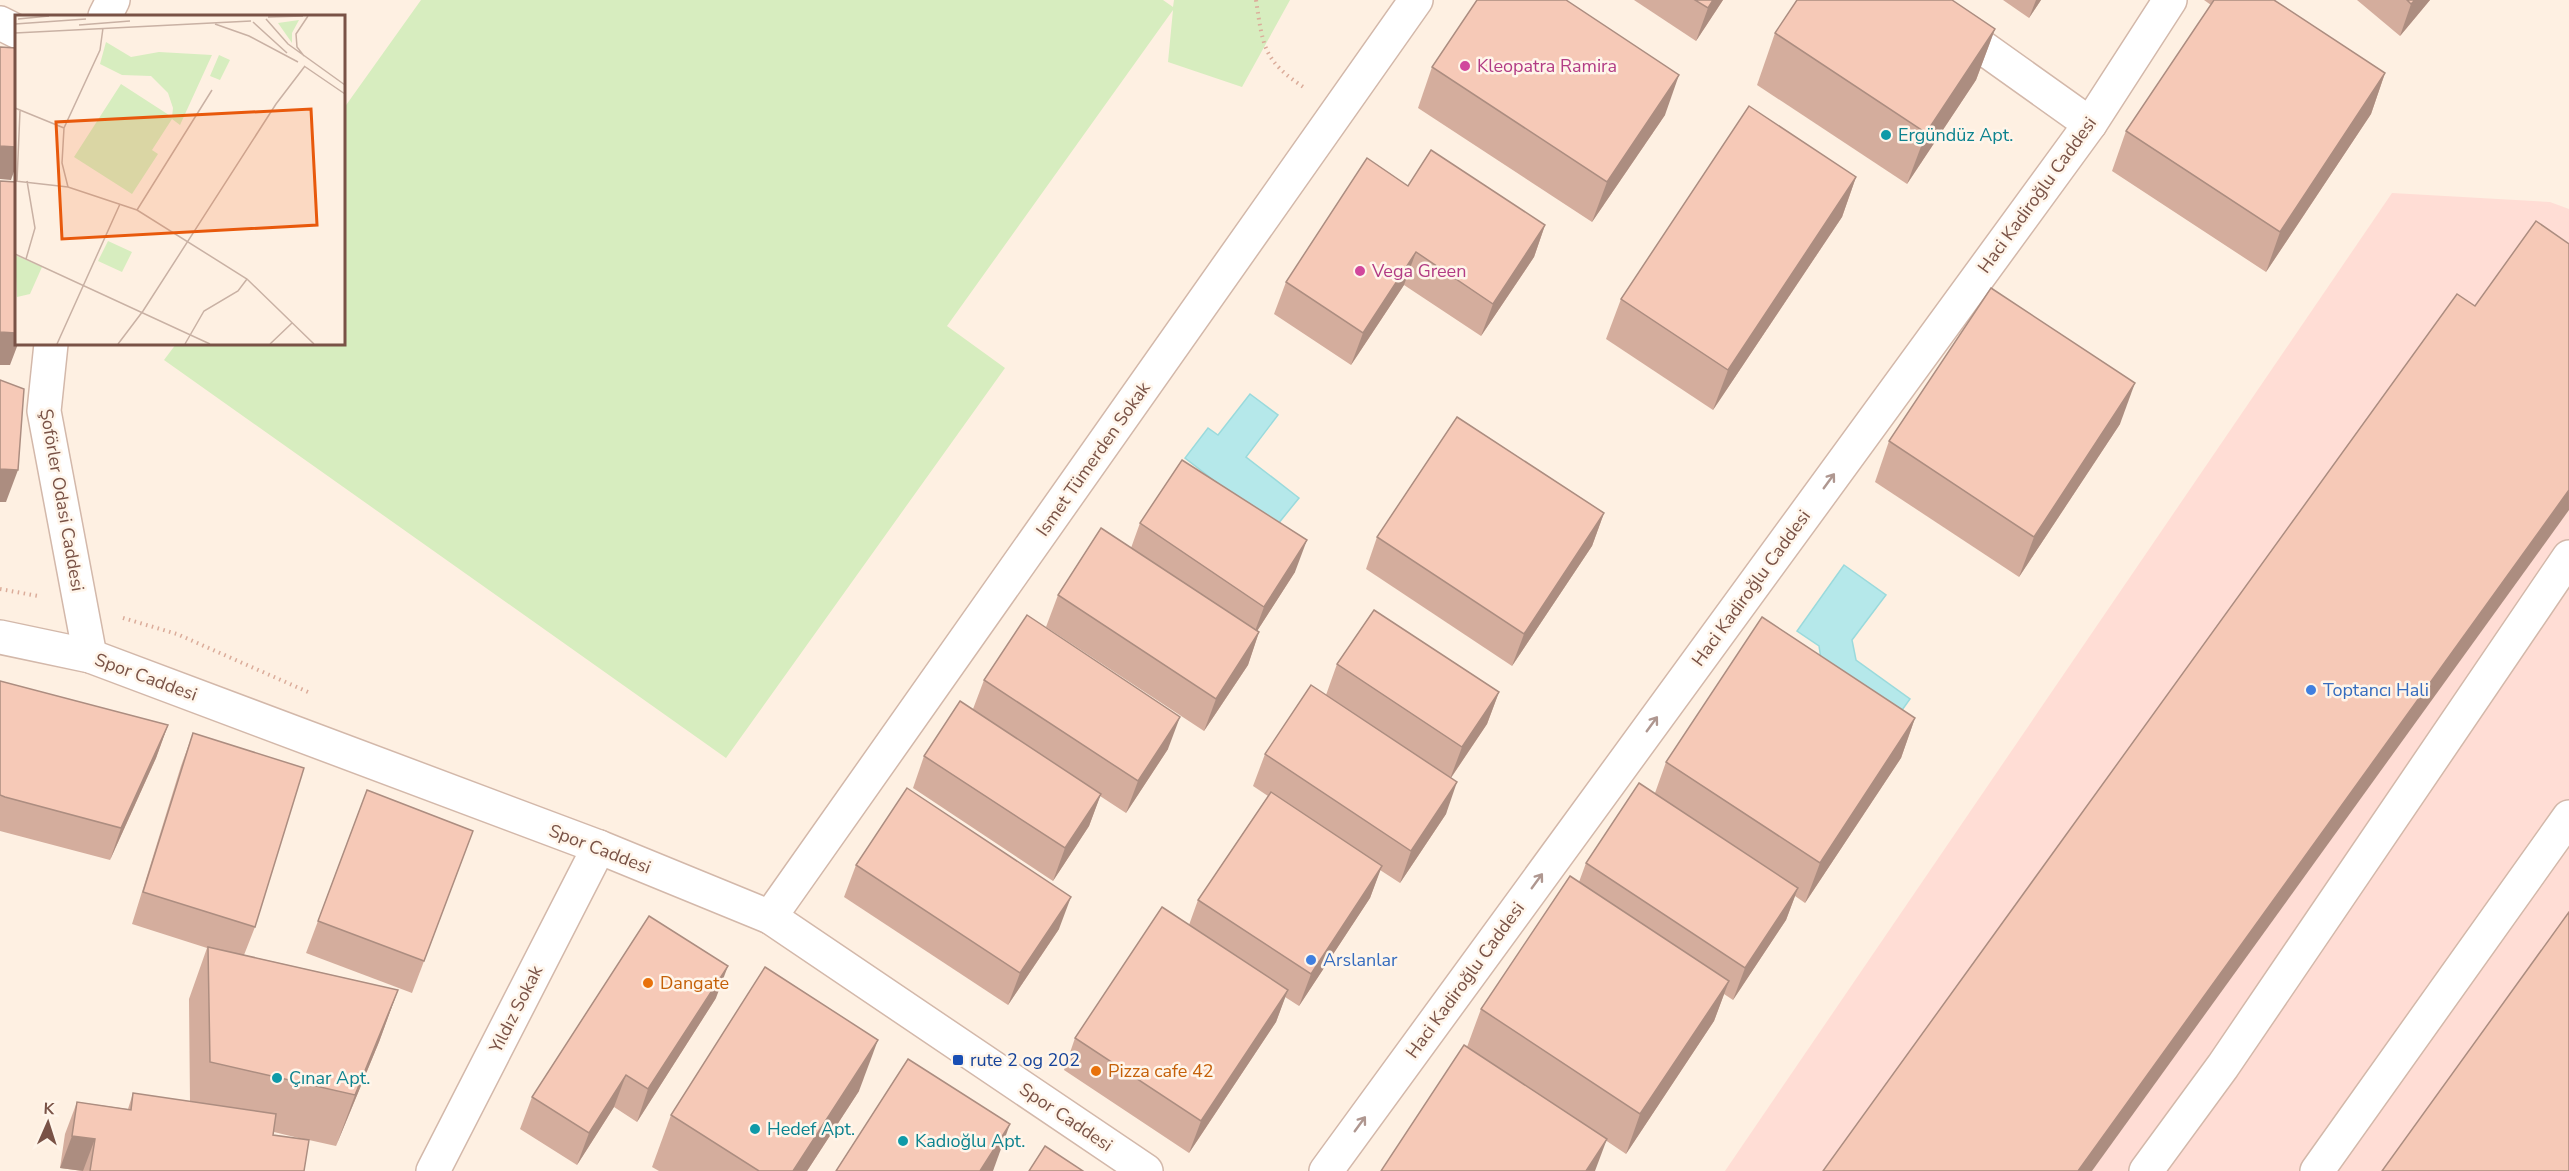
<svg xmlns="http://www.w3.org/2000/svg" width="2569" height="1171" font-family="'Nunito Sans',sans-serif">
<rect width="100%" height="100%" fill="#fef0e2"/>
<!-- commercial -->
<path fill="#ffddd5" d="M2392,193L2550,202L2569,209V1171H1725Z"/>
<!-- green -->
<path fill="#d7edbf" d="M421,0H1163L1173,7L1174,0H1290L1242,87L1168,62L1173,10L947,326L1005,368L726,758L164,360L176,344H344V108Z"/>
<!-- water -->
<g fill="#b5e8ea" stroke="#9adadc" stroke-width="1.5">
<path d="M1250,394L1278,415L1246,457L1299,498L1269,535L1225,489L1185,458L1208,428L1218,435Z"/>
<path d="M1844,565L1886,595L1852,640L1856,660L1910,699L1882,738L1822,666L1819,646L1797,631Z"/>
</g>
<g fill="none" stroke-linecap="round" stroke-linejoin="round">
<!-- minor casing -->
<g stroke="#d3b8aa" stroke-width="36">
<g id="minor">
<path d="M1916,0L2090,124"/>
<path d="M105,16L113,0"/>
<path d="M0,23L16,31"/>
<path d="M51,344L44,411L90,656"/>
<path d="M0,637L90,656L599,847L770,917L1146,1171"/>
<path d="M770,917L1416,0"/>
<path d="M433,1171L599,847"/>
<path d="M1326,1171L2090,124L2170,0"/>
<path d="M2146,1171L2223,1066L2569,557"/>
<path d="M2317,1171L2569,817"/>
</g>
</g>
<!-- path -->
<g stroke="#dbac9a" stroke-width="4" stroke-dasharray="1.5 4.5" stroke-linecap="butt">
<path d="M1256,0C1263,46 1263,61 1305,88"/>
<path d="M0,589L38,596"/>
<path d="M123,618L177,634L308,692"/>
</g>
<!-- minor -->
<use href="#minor" stroke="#fff" stroke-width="33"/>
</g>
<!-- wall -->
<g fill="#d4ad9d" fill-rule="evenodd">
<path d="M1634,0H1723L1696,41Z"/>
<path d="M2003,0H2041L2029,18Z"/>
<path d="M2204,0H2274L2385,73L2371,114L2266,272L2112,171L2126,131L2211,5Z"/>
<path d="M2357,0H2430L2400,36Z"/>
<path d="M1995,29L1976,80L1907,184L1757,85L1775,33Z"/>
<path d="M1432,67L1665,115L1592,222L1418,108Z"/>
<path d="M1856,177L1842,217L1713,410L1606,339L1621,299Z"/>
<path d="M1408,186L1545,225L1534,257L1481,336L1404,285L1351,365L1274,314L1286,282Z"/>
<path d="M2120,424L2019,577L1875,482L1889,441Z"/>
<path d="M1604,513L1592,546L1512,666L1366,569L1377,537Z"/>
<path d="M1140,523L1295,572L1257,631L1259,632L1248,665L1204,731L1046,627L1058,595L1131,548Z"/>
<path d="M1337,664L1499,692L1487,724L1451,778L1446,814L1400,883L1380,870L1370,898L1299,1006L1285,997L1276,1022L1189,1153L1064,1070L1075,1038L1189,925L1198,900L1268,796L1253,786L1265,754L1326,695Z"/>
<path d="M984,680L1168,749L1126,813L1100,796L1089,826L1053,881L913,788L924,756L973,709Z"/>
<path d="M0,681L168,725L156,758L110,860L0,831Z"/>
<path d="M1915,718L1901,758L1805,903L1795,896L1786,920L1733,1000L1724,994L1714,1021L1626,1154L1467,1047L1481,1009L1579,882L1586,863L1655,793L1666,762Z"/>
<path d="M193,733L255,927L244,955L398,990L379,1042L336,1146L309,1140L304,1171H83L60,1168L65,1134L77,1102L128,1109L133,1093L190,1102L189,999L207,948L132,924L181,766ZM274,1132L307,1140L273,1135Z"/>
<path d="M367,790L473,831L412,993L306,953Z"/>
<path d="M856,865L1059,929L1008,1005L844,897Z"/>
<path d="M716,998L637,1122L614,1107L577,1165L520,1129L532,1097Z"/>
<path d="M859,1091L807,1171H659L652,1167L671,1115Z"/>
</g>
<!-- shaded-wall -->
<g fill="#ac8d80">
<path d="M1713,0H1723L1696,41L1708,8Z"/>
<path d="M2036,0H2041L2029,18Z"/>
<path d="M2415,0H2430L2400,36L2411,4Z"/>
<path d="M1995,29L1976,80L1907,184L1926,133Z"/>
<path d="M2385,73L2371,114L2266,272L2280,232Z"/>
<path d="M1679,75L1665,115L1592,222L1607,182Z"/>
<path d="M0,146L16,147V166L11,180L0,179Z"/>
<path d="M1856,177L1842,217L1713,410L1728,370Z"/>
<path d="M1545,225L1534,257L1481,336L1493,304Z"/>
<path d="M1416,252L1404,285L1351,365L1363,333Z"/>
<path d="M0,332L16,333V344H18L10,365H0Z"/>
<path d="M2135,383L2120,424L2019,577L2034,537Z"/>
<path d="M0,469L18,470L6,502H0Z"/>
<path d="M2569,490V510L2092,1171H2078Z"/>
<path d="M1604,513L1592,546L1512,666L1524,634Z"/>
<path d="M1307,540L1295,572L1252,639L1264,607Z"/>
<path d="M1259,632L1248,665L1204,731L1216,699Z"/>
<path d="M1499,692L1487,724L1450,779L1462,747Z"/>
<path d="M1180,717L1168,749L1126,813L1138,781Z"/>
<path d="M1915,718L1901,758L1805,903L1820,863Z"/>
<path d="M168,725L156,758L110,860L121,828Z"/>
<path d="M1457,782L1446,814L1400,883L1411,851Z"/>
<path d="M1101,794L1089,826L1053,881L1065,848Z"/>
<path d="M1382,866L1370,898L1299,1006L1311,974Z"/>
<path d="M1798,888L1786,920L1733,1000L1745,968Z"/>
<path d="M1071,897L1059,929L1008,1005L1020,973Z"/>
<path d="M728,966L716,998L637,1122L648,1089Z"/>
<path d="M1729,981L1714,1021L1626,1154L1640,1114Z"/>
<path d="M398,990L379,1042L336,1146L355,1095Z"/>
<path d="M1288,990L1276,1022L1189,1153L1201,1121Z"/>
<path d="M878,1040L859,1091L807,1171H793Z"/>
<path d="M626,1075L614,1107L577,1165L589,1133Z"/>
<path d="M1010,1124L993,1171H980Z"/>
<path d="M72,1136L95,1139L83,1171L60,1168Z"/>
<path d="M1607,1139L1595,1171H1586Z"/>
</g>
<!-- building -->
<g fill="#f6c9b7" stroke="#ac8d80" stroke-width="1.5">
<path d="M1477,0H1566L1679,75L1607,182L1432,67Z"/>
<path d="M1695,0H1713L1708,8Z"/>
<path d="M1797,0H1952L1995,29L1926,133L1775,33Z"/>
<path d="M2214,0H2274L2385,73L2280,232L2126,131Z"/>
<path d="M2407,0H2415L2411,4Z"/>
<path d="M0,47L16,48V147L0,146Z"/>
<path d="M1749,106L1856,177L1728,370L1621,299Z"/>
<path d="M1431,150L1545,225L1493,304L1416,252L1363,333L1286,282L1367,158L1408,186Z"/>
<path d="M0,181L16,182V333L0,332Z"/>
<path d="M2536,221L2569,244V490L2078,1171H1823L2457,294L2475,306Z"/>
<path d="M1991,288L2135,383L2034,537L1889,441Z"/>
<path d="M0,380L24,389L18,470L0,469Z"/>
<path d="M1457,417L1604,513L1524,634L1377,537Z"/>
<path d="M1182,460L1307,540L1264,607L1140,523Z"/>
<path d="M1101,528L1259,632L1216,699L1058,595Z"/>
<path d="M1374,610L1499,692L1462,747L1337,664Z"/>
<path d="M1027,615L1180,717L1138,781L984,680Z"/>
<path d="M1762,617L1915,718L1820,863L1666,762Z"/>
<path d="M0,681L168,725L121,828L5,797L0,795Z"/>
<path d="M1311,685L1457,782L1411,851L1265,754Z"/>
<path d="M960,701L1101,794L1065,848L924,756Z"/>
<path d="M193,733L304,768L255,927L143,892Z"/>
<path d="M1639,783L1798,888L1745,968L1586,863Z"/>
<path d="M907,788L1071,897L1020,973L856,865Z"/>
<path d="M367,790L473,831L424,961L318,921Z"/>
<path d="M1271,792L1382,866L1311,974L1198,900Z"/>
<path d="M1570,876L1729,981L1640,1114L1481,1009Z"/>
<path d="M1162,907L1288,990L1201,1121L1075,1038Z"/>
<path d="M2569,912V1171H2382Z"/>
<path d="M649,916L728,966L648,1089L626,1075L589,1133L532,1097Z"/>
<path d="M208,947L398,990L355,1095L210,1062Z"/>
<path d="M765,967L878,1040L793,1171H759L671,1115Z"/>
<path d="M1464,1045L1607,1139L1586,1171H1381Z"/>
<path d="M908,1059L1010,1124L980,1171H836Z"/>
<path d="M133,1093L276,1114L273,1135L309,1140L304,1171H90L95,1139L72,1136L77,1102L131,1110Z"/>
<path d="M1045,1146L1083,1171H1029Z"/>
</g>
<!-- one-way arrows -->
<defs><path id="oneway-shaft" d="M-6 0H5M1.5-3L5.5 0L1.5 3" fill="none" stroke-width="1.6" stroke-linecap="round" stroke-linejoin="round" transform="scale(1.5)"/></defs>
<g stroke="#af9790">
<use href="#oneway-shaft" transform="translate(1829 481) rotate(-54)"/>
<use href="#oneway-shaft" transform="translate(1652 724) rotate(-54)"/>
<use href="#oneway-shaft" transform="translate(1537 881) rotate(-54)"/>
<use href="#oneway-shaft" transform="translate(1360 1124) rotate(-54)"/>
</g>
<!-- markers -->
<g fill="#d1479c" stroke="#fff5ea" stroke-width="2">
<circle cx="1465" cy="66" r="6"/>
<circle cx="1360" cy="271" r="6"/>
</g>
<g fill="#0f9aa8" stroke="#fff5ea" stroke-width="2">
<circle cx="1886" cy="135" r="6"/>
<circle cx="277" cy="1078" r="6"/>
<circle cx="755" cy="1129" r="6"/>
<circle cx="903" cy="1141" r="6"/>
</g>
<g fill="#3f7fe0" stroke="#fff5ea" stroke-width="2">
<circle cx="2311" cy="690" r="6"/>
<circle cx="1311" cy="960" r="6"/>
</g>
<g fill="#e8710a" stroke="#fff5ea" stroke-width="2">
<circle cx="648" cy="983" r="6"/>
<circle cx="1096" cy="1071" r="6"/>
</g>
<rect fill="#1a4fb4" stroke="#fff5ea" stroke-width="2" x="952" y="1054" width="12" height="12" rx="3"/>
<g text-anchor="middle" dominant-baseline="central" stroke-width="5" stroke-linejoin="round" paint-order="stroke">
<!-- hotel labels -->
<g font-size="18" fill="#b23c85" stroke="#fff5ea" text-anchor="start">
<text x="1477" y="66">Kleopatra Ramira</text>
<text x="1372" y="271">Vega Green</text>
</g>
<!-- culture labels -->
<g font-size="18" fill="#0d838f" stroke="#fff5ea" text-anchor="start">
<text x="1898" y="135">Ergündüz Apt.</text>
<text x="289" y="1078">Çınar Apt.</text>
<text x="767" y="1129">Hedef Apt.</text>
<text x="915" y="1141">Kadıoğlu Apt.</text>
</g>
<!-- street labels -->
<g font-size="18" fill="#795246" stroke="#fff5ea">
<text transform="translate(2037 195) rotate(-54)">Haci Kadiroğlu Caddesi</text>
<text transform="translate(1093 459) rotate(-55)">Ismet Tümerden Sokak</text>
<text transform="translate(62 500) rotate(80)">Şoförler Odasi Caddesi</text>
<text transform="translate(1751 588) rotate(-54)">Haci Kadiroğlu Caddesi</text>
<text transform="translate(146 677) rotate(20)">Spor Caddesi</text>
<text transform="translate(600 849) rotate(21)">Spor Caddesi</text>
<text transform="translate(1465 980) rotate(-54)">Haci Kadiroğlu Caddesi</text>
<text transform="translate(516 1009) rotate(-63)">Yıldız Sokak</text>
<text transform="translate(1066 1117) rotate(34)">Spor Caddesi</text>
</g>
<!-- shop labels -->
<g font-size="18" fill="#366cbe" stroke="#fff5ea" text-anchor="start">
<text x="2323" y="690">Toptancı Hali</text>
<text x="1323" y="960">Arslanlar</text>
</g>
<!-- food labels -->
<g font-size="18" fill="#c56008" stroke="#fff5ea" text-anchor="start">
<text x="660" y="983">Dangate</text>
<text x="1108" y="1071">Pizza cafe 42</text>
</g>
<!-- transit labels -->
<g font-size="18" fill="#164399" stroke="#fff5ea" text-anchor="start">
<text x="970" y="1060">rute 2 og 202</text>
</g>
</g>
<!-- overview -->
<g transform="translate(15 15)">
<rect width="330" height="330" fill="#fef0e2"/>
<path d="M284,5L277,18V28L263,8ZM91,27L116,42L144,37L197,40L165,110L157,104L137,135L143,139L117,179L59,142L106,69L157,102L158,93L153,78L136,61L107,60L85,49ZM204,40L215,45L205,65L195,61ZM93,226L117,237L107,257L83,246ZM0,240L27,252L15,279L2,282Z" fill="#d7edbf"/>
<path fill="none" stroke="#c9b1a4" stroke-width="1.5" d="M253,2L288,1M3,4L34,1M251,4L273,29L330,70M238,7L272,38M0,9L71,4M200,9L234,21L283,47M64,10L115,6M0,18L236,6M289,41L282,32L281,19L293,1M289,51L330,79M0,93L49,113M0,166L53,172L122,195L232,264L299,329M2,166L5,96M53,172L47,148L49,113L85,35L88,13M122,195L197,75M0,239L195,329M11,244L20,213L12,166M42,329L105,189M103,329L128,296L261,89L290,51M170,329L189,296L223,276L232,264M255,329L277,308"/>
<path fill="#e8590c" fill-opacity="0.15" stroke="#e8590c" stroke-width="3" d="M296,94L302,210L47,224L41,107Z"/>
<rect width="330" height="330" fill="none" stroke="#795246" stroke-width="3"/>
</g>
<!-- north arrow -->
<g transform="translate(48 1123) rotate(3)" stroke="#fff5ea" stroke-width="4.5" paint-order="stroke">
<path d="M0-4.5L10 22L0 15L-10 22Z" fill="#795246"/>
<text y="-9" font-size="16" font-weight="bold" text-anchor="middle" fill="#795246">K</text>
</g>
</svg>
